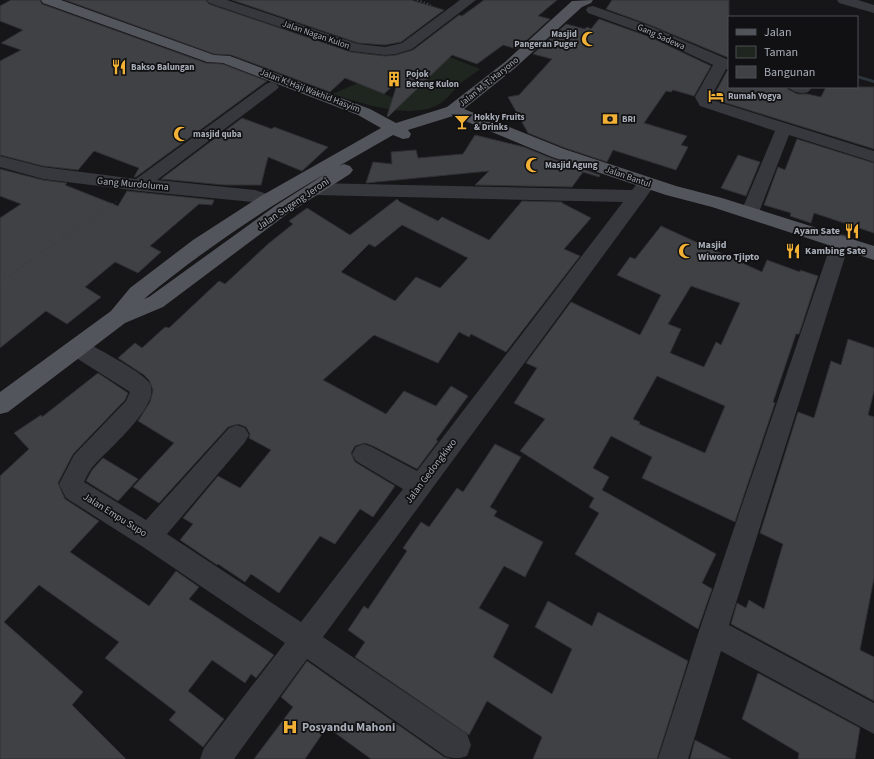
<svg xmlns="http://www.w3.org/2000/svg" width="874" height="759" font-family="'Source Sans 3',sans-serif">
<rect width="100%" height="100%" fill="#161618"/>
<!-- green -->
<path fill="#1e261f" d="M430,49L480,69C473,75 463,80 456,88C450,95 445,101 436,106C406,119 361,103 332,94L358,83L403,102Z"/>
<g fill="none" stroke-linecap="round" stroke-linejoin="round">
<!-- stream -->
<path fill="#2c353c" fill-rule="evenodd" d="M857,75L874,80V83L857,78Z"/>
</g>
<!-- building -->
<g fill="#404145" stroke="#303034" fill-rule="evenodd">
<path d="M11,0H40L42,4L206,63L223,64L267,81L136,177H134L139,168L94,151L78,170L43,166L0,155V61L21,50L1,43L23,30L0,21V6Z"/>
<path d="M65,0H206L209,4L351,52L385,56L396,55L413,50L459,15L462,16L484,0H557L538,16L550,19L517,49L503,45L477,64L452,55L388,117L387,116L398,81L384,94L345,78L330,92L231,55L214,54Z"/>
<path d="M232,0H411L444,10L401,42L385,45L358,43Z"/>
<path d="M612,0H729V58L650,25L606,9Z"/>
<path d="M599,19L650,37L711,66L694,96L673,90L671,92L666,91L644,123L687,136L681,145L688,147L676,170L613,150L607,162L565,148L528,133L508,97L519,95L552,59L533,54L566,24L585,29L587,27L591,29Z"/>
<path d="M727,71H729V87H784L797,94H807L821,97L826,87H874V149L713,99V97Z"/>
<path d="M242,118L272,129L274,127L328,147L302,171L268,157L261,185H224L161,179Z"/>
<path d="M475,135L524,147L551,158L600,175L599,177L583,172L572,187L475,185L489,171L366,183L373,162L392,164L391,152L416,150L418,158L463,154Z"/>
<path d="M797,139L874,163V233L814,213L811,223L790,216L791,213L764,205L778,167L785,170Z"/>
<path d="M738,155L760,162L746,196L721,188Z"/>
<path d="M0,169L43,180L67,183L65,185L118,206L127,191L214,200L212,205L199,204L150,246L161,252L138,273L115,262L85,287L101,297L67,324L46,311L0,348V218L21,204L0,196Z"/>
<path d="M397,199L400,202L438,221L442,217L489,240L522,201L562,202V203L591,218L564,249L580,256L506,352L471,334L469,337L459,332L438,363L374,335L323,380L386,414L404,391L436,406L451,386L468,396L436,440L438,441L417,469L373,446L365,443L355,446L351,453L355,462L395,486L373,517L360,509L335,544L320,536L279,593L251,574L245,582L218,564L217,565L180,540L193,524L183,518L218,476L240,488L271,450L249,438L250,434L246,427L238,424L228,427L159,503L133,487L174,443L138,421L150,402L153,390L149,380L144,375L118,358L135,343L142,348L165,327L169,328L219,281L225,284L268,244L293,224L289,221L307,208L350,235ZM402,225L468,258L440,288L416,277L395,301L341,272L369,244L375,247Z"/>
<path d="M661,226L762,272L767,260L800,272V270L818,276L799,334H796L773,402L775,403L735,522L642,478L652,457L611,436L593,468L609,477L602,490L716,554L702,583L712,589L698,629L575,554L599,513L589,507L594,498L520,451L545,419L514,403L537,368L526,363L571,302L640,335L661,295L617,275L630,257L635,259ZM691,286L740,303L721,345L716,342L704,367L670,353L681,329L668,324ZM657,376L725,406L705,453L639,424L640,422L633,419Z"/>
<path d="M848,339L874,348V391L868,415L874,417V578L860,650L874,657V701L731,624L737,603L746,608L749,600L764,609L783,544L760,533L798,412L814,418L831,361L841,365Z"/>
<path d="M98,373L128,393L125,400L73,454L58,483L65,499L99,521L70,552L149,606L176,571L199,587L189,599L274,655L256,678L251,674L245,683L212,660L188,691L224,719L203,747L169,720L176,712L105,658L119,642L39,585L4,622L83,692L72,705L126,759H0V476L29,449L14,433L41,415L42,417Z"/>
<path d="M495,444L521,457L490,507L497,511L494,516L543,542L525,577L504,566L479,608L509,625L493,657L552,694L572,649L535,627L548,601L592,626L598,612L688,661L657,759H533L542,737L487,701L469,735L355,657L365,642L348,630L364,606L368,609L407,551L403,548L421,522L429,527L457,488L463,492Z"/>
<path d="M103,458L138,479L118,501L86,481L92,470Z"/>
<path d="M307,661L444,757L450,759H371L327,727L305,759H254L293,707L281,697Z"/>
<path d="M758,673L860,728L855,759H798L799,753L742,719Z"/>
<path d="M695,740L731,759H690Z"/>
</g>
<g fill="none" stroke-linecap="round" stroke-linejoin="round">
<!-- path-far1 -->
<path stroke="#3d3f44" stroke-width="2" stroke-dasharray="1.5 2" stroke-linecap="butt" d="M417,0L431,5"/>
<!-- path -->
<path stroke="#3d3f44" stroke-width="2.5" stroke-dasharray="2 3" stroke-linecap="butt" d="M0,281L116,202"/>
<!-- minor -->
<g fill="#37383d" fill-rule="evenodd">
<path d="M207,0H227L358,44L385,47L402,43L460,0H476L412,49L396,54L385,55L351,51L209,3Z"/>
<path d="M837,0H858L874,5V13L839,3Z"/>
<path d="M593,6L650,26L729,60V70L726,69L711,97L712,100L874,151V162L789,135L759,212L756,216L750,218L744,216L741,212L775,131L700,106L695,97L713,65L651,36L588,13L586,10L588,7Z"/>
<path d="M271,82L276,84L279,87L276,90L157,180L255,190L273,196L276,200L273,204L267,206L253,202L139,191L43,179L0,167V156L43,167L136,179L266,84Z"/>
<path d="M789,87H809L811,89L808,92C802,94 793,93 789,87Z"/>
<path d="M647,177L653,179L656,183L644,200L323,637L467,734L471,745L467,756C458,759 454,759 445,756L307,659L234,759H200L204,748L285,643L140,545L66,498L59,484L74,455L126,401L130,392L70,354L67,348L70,342L78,340L86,342C101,351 137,369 148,381C167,402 103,453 91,469C88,473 86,478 84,482L146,520L229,428L237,425L245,428L249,435L245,442L167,534L301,622L403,489L356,461L352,454L356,447L364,444L372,447L417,471L623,202L315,195L309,193L306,189L309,185L315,183L632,190L641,179Z"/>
<path d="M841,234L848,236L850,241L729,625L874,703V734L721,651L688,759H658L699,631L832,241L834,236Z"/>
</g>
<!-- major -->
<path fill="#53555c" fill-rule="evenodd" d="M41,0H61L214,55L230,56L370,109L396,123L447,107L505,62L572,1L593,0L591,3L582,7L515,68L464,109L564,149L676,186L722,198L874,246V260L712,207L666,195L552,157L453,116L408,130L411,134L409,138L403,139L393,135L339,166L344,164L350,166L353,170L350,174L287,214L163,307L125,323L8,412L0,414V392L111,311L130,288L193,240L261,196L381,128L358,115L223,63L207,62L43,3ZM327,173L275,206L149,297L144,299C202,251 263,210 327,173Z"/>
</g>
<!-- icons -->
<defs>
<g id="mosque-bare" transform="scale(1.2)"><path d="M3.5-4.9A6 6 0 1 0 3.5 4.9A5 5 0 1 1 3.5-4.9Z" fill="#f2b134" stroke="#111113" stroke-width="2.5" paint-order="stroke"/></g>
<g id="restaurant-bare" transform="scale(1.2)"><path d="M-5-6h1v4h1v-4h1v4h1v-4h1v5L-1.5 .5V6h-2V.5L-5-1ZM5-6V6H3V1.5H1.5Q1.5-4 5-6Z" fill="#f2b134" stroke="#111113" stroke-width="2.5" paint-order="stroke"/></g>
<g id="building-bare" transform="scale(1.2)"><path d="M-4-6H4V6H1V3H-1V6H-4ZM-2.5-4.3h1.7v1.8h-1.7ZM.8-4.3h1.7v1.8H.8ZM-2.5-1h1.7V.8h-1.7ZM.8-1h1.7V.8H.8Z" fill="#f2b134" stroke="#111113" stroke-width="2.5" paint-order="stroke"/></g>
<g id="hotel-bare" transform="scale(1.2)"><path d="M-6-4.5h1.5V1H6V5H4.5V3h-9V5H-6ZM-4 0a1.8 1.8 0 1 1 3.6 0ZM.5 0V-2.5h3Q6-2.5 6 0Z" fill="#f2b134" stroke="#111113" stroke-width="2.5" paint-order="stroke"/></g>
<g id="bank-bare" transform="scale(1.2)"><path d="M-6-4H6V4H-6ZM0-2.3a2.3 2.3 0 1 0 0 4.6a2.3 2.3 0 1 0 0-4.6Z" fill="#f2b134" stroke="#111113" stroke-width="2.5" paint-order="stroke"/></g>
<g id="bar-bare" transform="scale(1.2)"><path d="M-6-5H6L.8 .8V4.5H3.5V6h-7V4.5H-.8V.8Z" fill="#f2b134" stroke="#111113" stroke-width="2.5" paint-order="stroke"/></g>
<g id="hospital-bare" transform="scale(1.2)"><path d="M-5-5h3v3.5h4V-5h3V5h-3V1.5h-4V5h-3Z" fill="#f2b134" stroke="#111113" stroke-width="2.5" paint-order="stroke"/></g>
</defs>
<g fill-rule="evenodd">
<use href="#mosque-bare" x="589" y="39"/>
<use href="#restaurant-bare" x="119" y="67"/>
<use href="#building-bare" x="394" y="79"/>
<use href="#hotel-bare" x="716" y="96"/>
<use href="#bank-bare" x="610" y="119"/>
<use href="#bar-bare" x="462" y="122"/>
<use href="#mosque-bare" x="181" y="134"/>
<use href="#mosque-bare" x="533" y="165"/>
<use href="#restaurant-bare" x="852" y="231"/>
<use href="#mosque-bare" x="686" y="251"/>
<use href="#restaurant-bare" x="793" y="251"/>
<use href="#hospital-bare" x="290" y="727"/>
</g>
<g text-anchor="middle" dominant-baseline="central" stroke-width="3.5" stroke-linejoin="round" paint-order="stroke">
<!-- far-poi labels -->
<g font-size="9" font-weight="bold" fill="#a8adb8" stroke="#111113" text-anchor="start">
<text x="577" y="34" text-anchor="end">Masjid<tspan x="577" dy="10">Pangeran Puger</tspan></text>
<text x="131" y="67">Bakso Balungan</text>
<text x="406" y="74">Pojok<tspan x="406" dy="10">Beteng Kulon</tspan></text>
<text x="728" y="96">Rumah Yogya</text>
<text x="474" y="117">Hokky Fruits<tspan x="474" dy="10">&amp; Drinks</tspan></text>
<text x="622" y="119">BRI</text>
<text x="193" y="134">masjid quba</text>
<text x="545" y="165">Masjid Agung</text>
</g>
<!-- far-street labels -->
<g font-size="9" fill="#a8adb8" stroke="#111113">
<text transform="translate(316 35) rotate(19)">Jalan Nagan Kulon</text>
<text transform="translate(661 37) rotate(24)">Gang Sadewa</text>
<text transform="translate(489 82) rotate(-39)">Jalan M. T. Haryono</text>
<text transform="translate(310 91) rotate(21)">Jalan K. Haji Wakhid Hasyim</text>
<text transform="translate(628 177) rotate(19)">Jalan Bantul</text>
</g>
<!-- street labels -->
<g font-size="10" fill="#a8adb8" stroke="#111113">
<text transform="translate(133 184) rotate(5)">Gang Murdoluma</text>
<text transform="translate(293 204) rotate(-34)">Jalan Sugeng Jeroni</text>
<text transform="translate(431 471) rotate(-53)">Jalan Gedongkiwo</text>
<text transform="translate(115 515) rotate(32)">Jalan Empu Supo</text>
</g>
<!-- poi labels -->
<g font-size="10" font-weight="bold" fill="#a8adb8" stroke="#111113" text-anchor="start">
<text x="840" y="231" text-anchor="end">Ayam Sate</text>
<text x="698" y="245">Masjid<tspan x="698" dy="12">Wiworo Tjipto</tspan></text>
<text x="805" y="251">Kambing Sate</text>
</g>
<!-- near-poi labels -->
<g font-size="12" font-weight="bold" fill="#a8adb8" stroke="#111113" text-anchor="start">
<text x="302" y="727">Posyandu Mahoni</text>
</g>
</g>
<!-- legend -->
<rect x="728" y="16" width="130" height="72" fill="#111113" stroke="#4d4f55"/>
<rect x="736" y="29" width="20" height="6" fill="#53555c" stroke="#4d4f55"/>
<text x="764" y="36" font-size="12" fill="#a8adb8">Jalan</text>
<rect x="736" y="46" width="20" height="12" fill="#1e261f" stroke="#4d4f55"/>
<text x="764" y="56" font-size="12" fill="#a8adb8">Taman</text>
<rect x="736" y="66" width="20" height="12" fill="#404145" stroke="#4d4f55"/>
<text x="764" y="76" font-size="12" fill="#a8adb8">Bangunan</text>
</svg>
